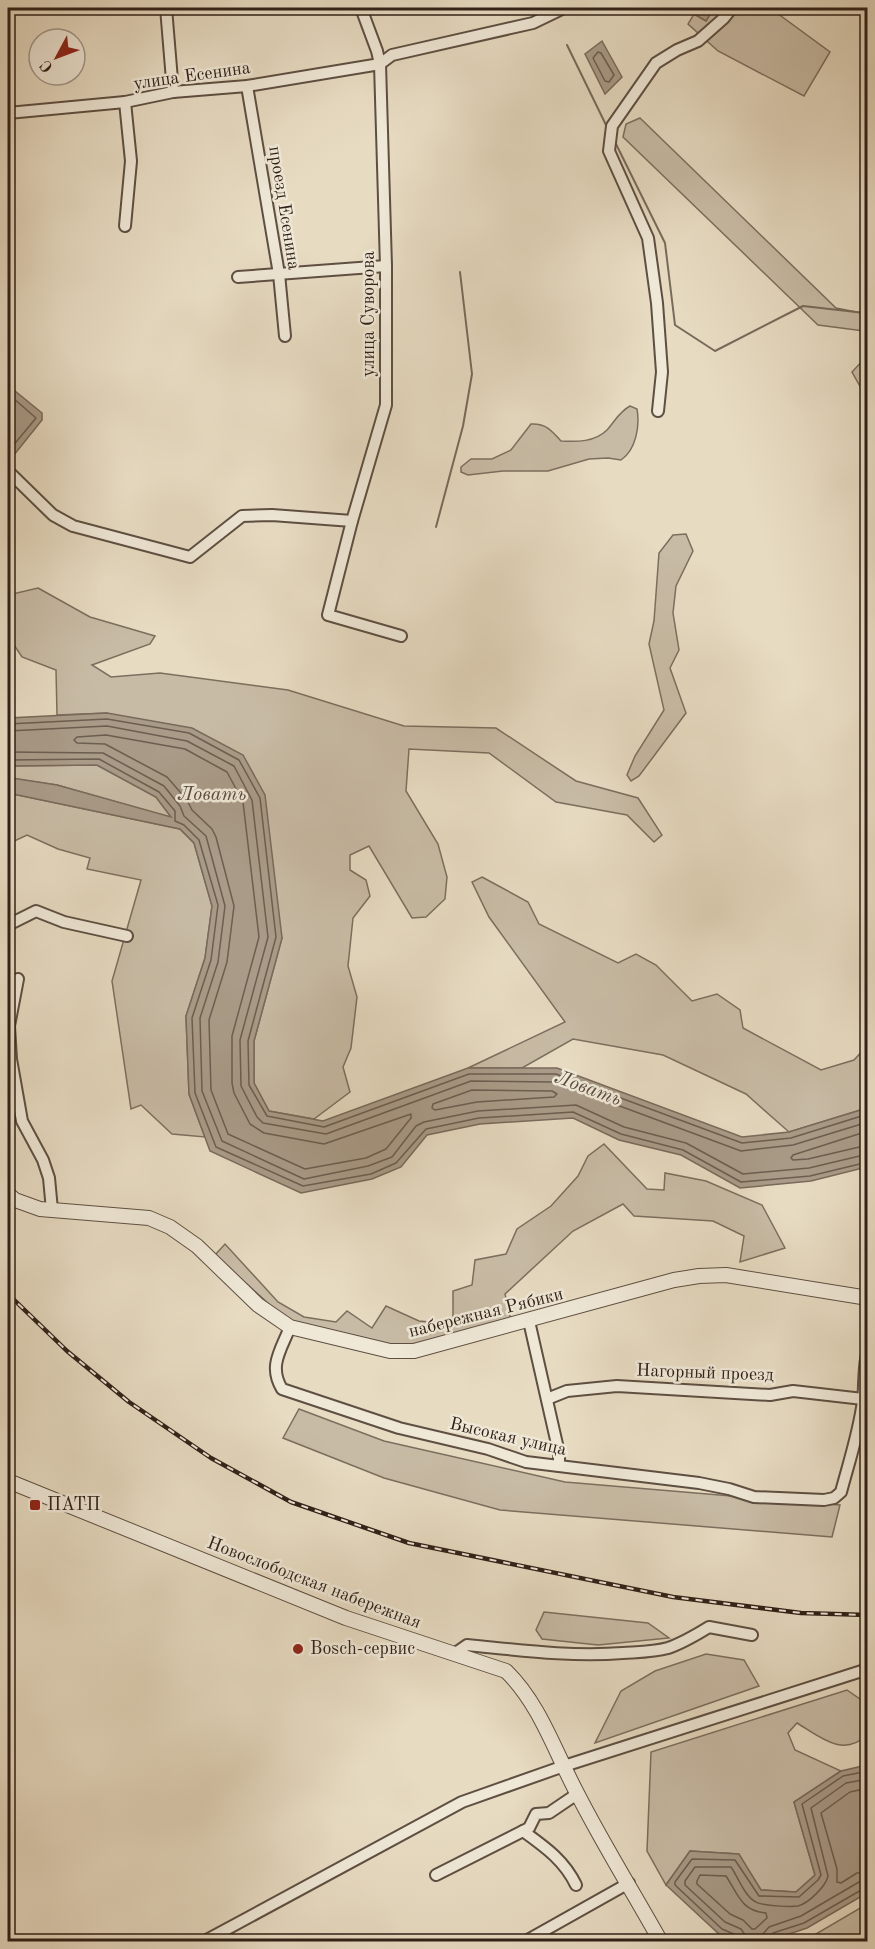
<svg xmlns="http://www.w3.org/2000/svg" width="875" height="1949" font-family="'Old Standard TT',serif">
<rect width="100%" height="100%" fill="#e7dbc2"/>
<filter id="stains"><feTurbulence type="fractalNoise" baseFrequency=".00333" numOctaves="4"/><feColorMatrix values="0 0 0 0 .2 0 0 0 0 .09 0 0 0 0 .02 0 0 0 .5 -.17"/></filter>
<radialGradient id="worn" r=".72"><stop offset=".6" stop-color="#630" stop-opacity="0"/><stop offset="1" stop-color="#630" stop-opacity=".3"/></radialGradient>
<!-- green -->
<g fill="#c8bba5" stroke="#7c6e5e" stroke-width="1.5">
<path d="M714,8H770L830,52L804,96L718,51L688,24L694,14L706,21Z"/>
<path d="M640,118L836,308L867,314V328L864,331L818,325L623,137L626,124Z"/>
<path d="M867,357V396L865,395L852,372L864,359Z"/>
<path d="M630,406L637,409C640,426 636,450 621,460L608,458L589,459L548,471H503L468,475L461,472V467L471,459H492L511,450L531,424C546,423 552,431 561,441C577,442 595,442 607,430C615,421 619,412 630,406Z"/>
<path d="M686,534L693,551L676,586L673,613L679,650L670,668L686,713L639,776L631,781L627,775L635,756L664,710L649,644L654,621L659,553L673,535Z"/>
<path d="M38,588L90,617L155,636L150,644L92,665L111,677L160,673L288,690L404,726L496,728L576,781L638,798L662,835L654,842L627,815L556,802L489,753L409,749L406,791L438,844L447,877L445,899L426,917L412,918L369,846L350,855V870L366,880L370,896L353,918L348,966L357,997L351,1048L343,1067L350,1092L314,1119L269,1111L254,1083V1041L282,938L107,713L57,715L56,670L22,657L8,636V595Z"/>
<path d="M97,765L156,797L172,818L57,785L8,778V766Z"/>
<path d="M8,793L180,829L194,843L212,906L205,958L186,1016L189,1094L205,1137L172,1134L141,1105L131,1109L112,981L141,880L87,869L90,858L58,849L27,835L10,843L8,848Z"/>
<path d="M482,877L528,902L539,924L618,963L636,954L656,965L692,1001L717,994L740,1010L743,1028L821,1070L854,1060L867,1046V1108L789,1132L746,1094L663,1055L573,1039L522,1068H468L565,1022L489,917L472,882Z"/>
<path d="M604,1144L647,1189L664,1190L665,1173L706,1181L762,1205L785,1248L740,1262L744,1236L713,1221L634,1216L623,1204L573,1231L505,1294L511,1321L416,1347H397L294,1323L280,1314L215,1255L225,1244L278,1302L304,1317L336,1322L347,1311L372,1328L386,1306L419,1321L453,1324V1291L472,1285L475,1260L506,1254L517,1229L551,1206L578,1176L588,1156Z"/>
<path d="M299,1409L384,1441L565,1482L840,1505L832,1537L500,1510L384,1478L283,1438Z"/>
<path d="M544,1612L648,1623L669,1638L598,1645L542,1639L536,1630Z"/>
<path d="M706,1654L744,1660L759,1686L595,1743L621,1691L655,1671Z"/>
<path d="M847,1690L867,1704V1735C843,1758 820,1737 797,1723L788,1733L795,1750L841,1771L794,1802L815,1875L796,1892L761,1890L738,1854L690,1851L666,1885L647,1851L651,1752Z"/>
<path d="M867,1904V1941H804Z"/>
</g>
<!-- water -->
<g fill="#a99b88" stroke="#796a5b" stroke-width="1.5">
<path d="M698,8H714L706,21L694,14Z"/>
<path d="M602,41L622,77L605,94L585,54Z"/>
<path d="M8,391H15L42,413V420L14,455L8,454Z"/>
<path d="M107,713L192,728L243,755L265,795L282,938L254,1041V1083L269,1111L323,1121L468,1068H557L742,1137L789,1132L867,1108V1167L811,1181L740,1188L681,1155L619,1140L573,1118L480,1124L427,1135L401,1167L372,1179L301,1193L210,1151L189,1094L186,1016L205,958L212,906L194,843L180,829L8,793V778H12L57,785L171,817L156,797L97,765L8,766V718Z"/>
<path d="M867,1765V1893L807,1928L768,1941L740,1942L719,1934L666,1885L690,1851L739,1854L761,1890L796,1892L815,1875L794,1802L841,1771Z"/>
</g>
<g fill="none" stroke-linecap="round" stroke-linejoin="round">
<!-- shore -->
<g stroke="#6c5e50" stroke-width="1.5">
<path d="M598,52L601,53L614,75L609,82L605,81L593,58Z"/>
<path d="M8,397L13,398L36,418L12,447L8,448"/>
<path d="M8,724L107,719L189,733L239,760L260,798L276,937L248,1041L249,1085L267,1116L324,1127L469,1074H556L742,1143L791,1138L868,1114"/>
<path d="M8,731L107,726L187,741L234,766L252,800L268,937L240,1040L241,1086L257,1117L263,1123L326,1134L471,1081L555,1082L741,1151L793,1145L868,1122"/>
<path d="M106,735L185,749L227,772L243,802L259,937L232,1036V1083L234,1093L250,1124L264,1133L324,1144L411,1114V1118L386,1149L366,1158L305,1169L228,1134L211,1090L209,1020L227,962L234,906L216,837L212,829L192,810L187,800L167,777L105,744L77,743L74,740L77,737Z"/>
<path d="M8,752L103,753L164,786L180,806L184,816L206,836L225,906L218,962L200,1018L202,1091L222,1141L304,1179L368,1166L392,1157L416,1126L424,1122L478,1111L576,1105L624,1127L686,1143L743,1174L809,1168L868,1154"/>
<path d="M8,760L99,759L159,792L175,811V821L184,825L199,840L218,905L211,960L192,1018L195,1093L216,1147L303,1186L371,1174L396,1163L426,1129L479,1118L573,1112L621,1134L683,1150L741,1182L810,1176L868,1162"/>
<path d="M472,1090L552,1091L557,1094L554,1097L477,1102L435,1110L432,1108L433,1104Z"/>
<path d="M868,1131L793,1155L791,1158L793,1160L808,1159L868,1145"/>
<path d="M868,1788L850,1792L821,1813L837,1869V1882L841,1883L857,1873L868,1872"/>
<path d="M700,1875L726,1876C738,1894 741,1911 766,1913L767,1918L755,1929H752L743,1920L730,1914L697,1884V1881Z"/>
<path d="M738,1942L736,1935L722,1929L675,1885V1882L692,1859L735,1860L759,1896L799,1897L818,1880L821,1875L802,1804L843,1776L868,1771"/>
<path d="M746,1942L745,1935L741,1929L725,1922L685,1885V1881L695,1867H731C738,1877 745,1897 756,1902C762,1906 791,1907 798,1906C809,1903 826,1886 828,1876L811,1808L846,1783L868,1779"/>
<path d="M762,1942L763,1934L769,1927L801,1916L859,1882L868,1881"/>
<path d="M770,1942V1937L773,1933L804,1923L863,1889L868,1888"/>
</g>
<!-- stream -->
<g stroke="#796a5b" stroke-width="2">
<path d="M567,45L607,127"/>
<path d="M615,142L665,243L675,325L715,351L803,306L865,313"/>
<path d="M436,527L463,426L472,374L460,272"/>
</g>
<!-- minor casing -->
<g stroke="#5e4f42" stroke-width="14">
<g id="minor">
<path d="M166,8L173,92"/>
<path d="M361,8L377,51L380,64L386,266V405L352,521L328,615L401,636"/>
<path d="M247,86L279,274L285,336"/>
<path d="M125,102L131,161L125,226"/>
<path d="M8,113L125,102L173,92L247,86L380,64L392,55L533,23L564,8"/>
<path d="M238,277L386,266"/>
<path d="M658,411L662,372L657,303L648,238L609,151L612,126L656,63L677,50L698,41L724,18L732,8"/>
<path d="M8,471L53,515L73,526L190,557L242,516L272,515L352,521"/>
<path d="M8,925L36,911L64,922L127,936"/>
<path d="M18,979L9,1026L11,1059L22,1121L43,1160L49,1178L52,1210"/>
<path d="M529,1321L559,1453V1466"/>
<path d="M290,1327C281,1350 268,1366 282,1389L399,1428L488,1449L526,1462L699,1483L729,1489L754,1497L824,1500L834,1498L841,1492C849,1462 859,1432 863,1401C865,1383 863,1367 868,1350"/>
<path d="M547,1399L567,1391L617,1386L770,1395L793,1391L863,1399"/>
<path d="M454,1654L467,1645C519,1650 570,1657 623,1653C637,1652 654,1652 668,1648C683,1643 696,1635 709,1627L752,1635"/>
<path d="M523,1831C545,1847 564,1860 576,1885"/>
<path d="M436,1875L529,1828L536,1814L549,1813L577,1794"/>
<path d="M203,1942L462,1802L564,1766L868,1669"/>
<path d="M524,1942L629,1883"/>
</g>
</g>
<!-- tertiary casing -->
<g stroke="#5e4f42" stroke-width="16">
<g id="tertiary">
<path d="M8,1194L15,1200L40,1209L149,1218L170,1227L197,1246L258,1305L290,1327L390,1351H414L674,1280L699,1276L726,1275L868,1298"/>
<path d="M8,1481L346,1618L506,1671C540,1704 555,1752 577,1793C603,1844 633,1892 661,1942"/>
</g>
</g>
<!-- minor -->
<use href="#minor" stroke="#efe8d7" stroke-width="10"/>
<!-- tertiary -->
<use href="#tertiary" stroke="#efe8d7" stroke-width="14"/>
<!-- rail casing -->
<g stroke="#302018" stroke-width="4.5">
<path id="rail" d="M8,1294L67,1351L129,1402L211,1458L291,1502L409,1543L673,1597L801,1613L868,1615"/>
</g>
<!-- rail -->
<use href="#rail" stroke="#efe8d7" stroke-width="2" stroke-dasharray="7" stroke-linecap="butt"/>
</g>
<!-- markers -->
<g fill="#8f2418" stroke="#efe8d7" stroke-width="2">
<rect x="29" y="1499" width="12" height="12" rx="3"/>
<circle cx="298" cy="1649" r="6"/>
</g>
<g text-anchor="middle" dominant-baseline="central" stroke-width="5" stroke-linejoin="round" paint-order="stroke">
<!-- street labels -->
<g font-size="18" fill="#302018" stroke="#efe8d7">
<text transform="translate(192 76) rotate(-8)">улица Есенина</text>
<text transform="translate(284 208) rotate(81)">проезд Есенина</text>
<text transform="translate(369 314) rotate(-90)">улица Суворова</text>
<text transform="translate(486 1313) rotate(-14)">набережная Рябики</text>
<text transform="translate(705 1373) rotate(2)">Нагорный проезд</text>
<text transform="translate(508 1437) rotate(13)">Высокая улица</text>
<text transform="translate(314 1583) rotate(21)">Новослободская набережная</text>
</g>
<!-- poi labels -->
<g font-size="18" fill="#302018" stroke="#efe8d7" text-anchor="start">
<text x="47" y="1505">ПАТП</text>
<text x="310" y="1649">Bosch-сервис</text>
</g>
<!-- water labels -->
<g font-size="20" font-style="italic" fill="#5a4b3f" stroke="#efe8d7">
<text x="212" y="795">Ловать</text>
<text transform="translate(588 1089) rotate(20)">Ловать</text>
</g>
</g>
<!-- margin -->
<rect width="875" height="1949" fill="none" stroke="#e7dbc2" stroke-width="30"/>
<rect x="9" y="9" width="857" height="1931" fill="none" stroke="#302018" stroke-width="3"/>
<rect x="15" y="15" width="845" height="1919" fill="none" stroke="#302018" stroke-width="1.5"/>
<!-- north arrow -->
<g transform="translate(57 57) rotate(229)"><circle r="28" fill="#efe8d7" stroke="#a3988b" stroke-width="1.5"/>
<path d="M0-4.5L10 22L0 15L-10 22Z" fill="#8f2418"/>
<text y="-9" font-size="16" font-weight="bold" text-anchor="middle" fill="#302018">С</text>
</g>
<rect width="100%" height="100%" filter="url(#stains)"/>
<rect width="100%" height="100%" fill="url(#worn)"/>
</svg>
